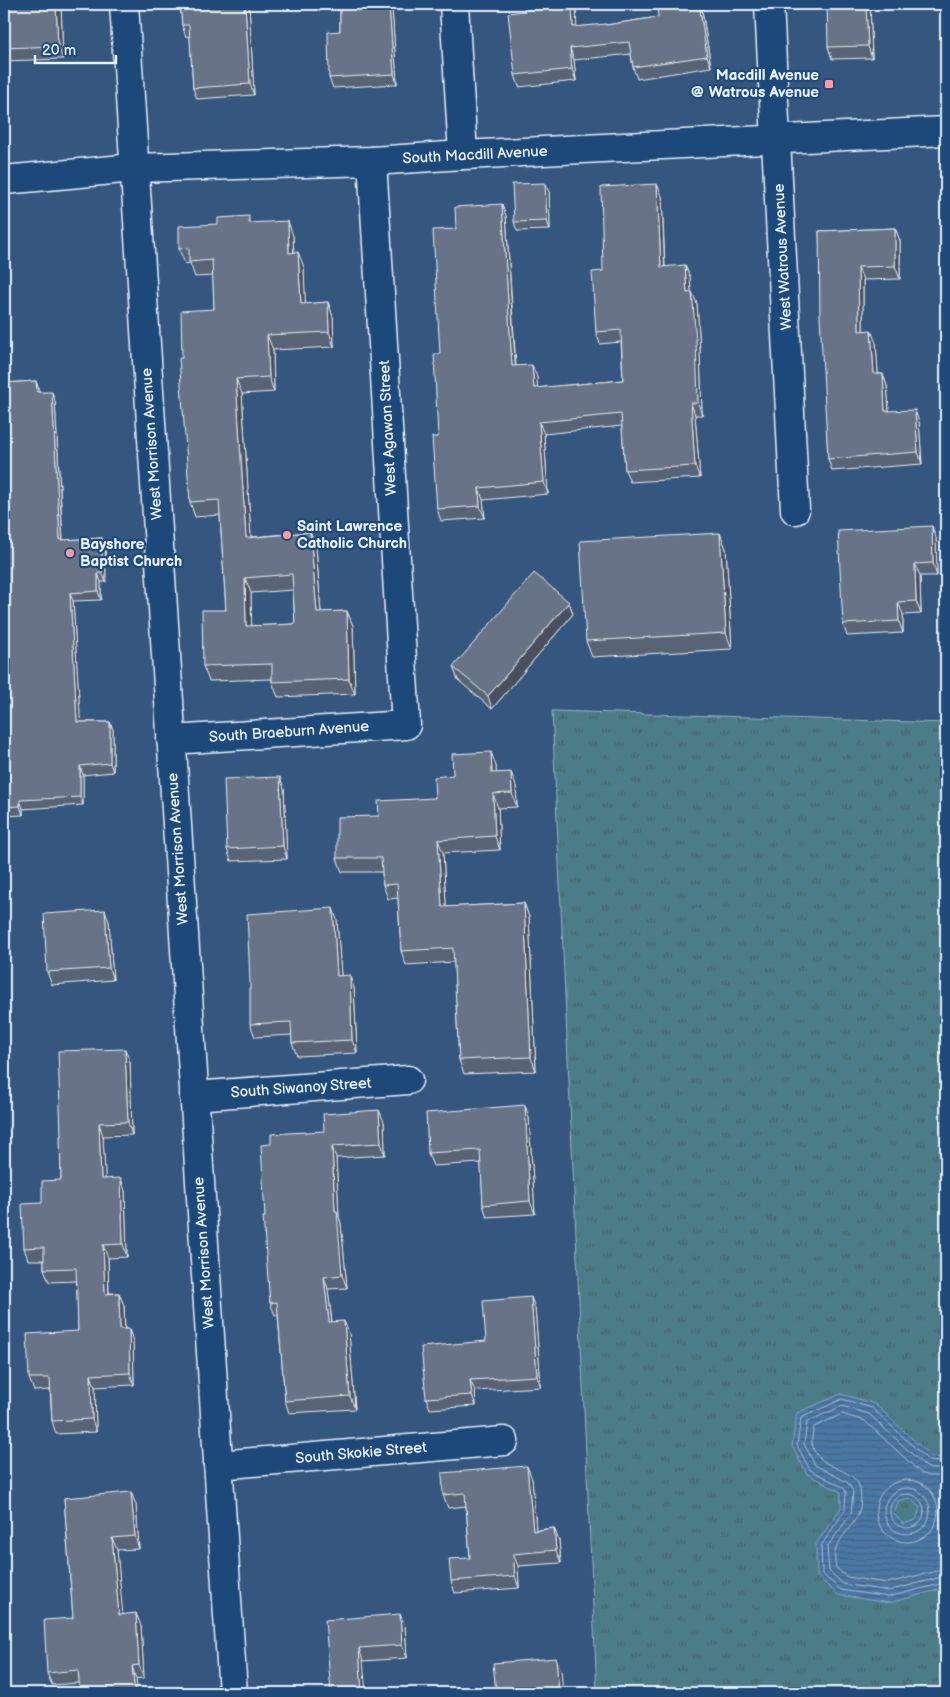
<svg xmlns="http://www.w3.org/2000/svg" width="950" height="1697" font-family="'Balsamiq Sans',sans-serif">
<defs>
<pattern id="grass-tufts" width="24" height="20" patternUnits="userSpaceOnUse" patternTransform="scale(1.25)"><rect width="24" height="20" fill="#4b7c88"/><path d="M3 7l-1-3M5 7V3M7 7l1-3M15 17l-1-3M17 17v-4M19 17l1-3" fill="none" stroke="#486269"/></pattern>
<pattern id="water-rules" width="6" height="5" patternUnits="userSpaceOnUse" patternTransform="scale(1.25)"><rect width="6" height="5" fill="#4a77a6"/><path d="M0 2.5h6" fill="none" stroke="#48627d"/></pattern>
</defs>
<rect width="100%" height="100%" fill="#35567e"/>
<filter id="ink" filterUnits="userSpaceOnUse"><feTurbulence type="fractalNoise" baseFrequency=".02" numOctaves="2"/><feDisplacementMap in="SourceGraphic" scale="10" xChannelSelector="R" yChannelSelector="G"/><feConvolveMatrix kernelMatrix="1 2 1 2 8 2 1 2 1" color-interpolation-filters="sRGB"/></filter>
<g filter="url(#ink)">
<!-- grass -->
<path fill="url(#grass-tufts)" stroke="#9ab6c0" d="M552,711L946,723V1693H597Z"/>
<!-- water -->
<path fill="url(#water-rules)" stroke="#89a8c7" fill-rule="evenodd" d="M841,1394L875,1404L932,1457L946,1458V1589H941L889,1603L838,1595L817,1576L816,1544L841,1508V1492L807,1474L792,1446L797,1413ZM910,1498L920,1508L916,1520L903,1524L894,1514L898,1501Z"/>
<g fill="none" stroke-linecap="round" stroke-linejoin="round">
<!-- shore -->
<g stroke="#a9c0d7" stroke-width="1">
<path d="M946,1463L929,1461L872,1408L842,1399L801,1418L797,1445L810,1470L843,1487L846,1492L845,1510L821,1546L822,1574L841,1590L888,1597L940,1584L946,1585"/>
<path d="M946,1469H931L925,1466L869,1414L842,1406L807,1422L804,1444L815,1465L847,1482L853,1491L851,1514L827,1547L829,1571L843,1584L888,1591L938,1578H946"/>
<path d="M946,1476H929L921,1473L865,1421L842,1414L814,1427C813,1432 811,1438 812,1443C816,1471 856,1466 860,1489C865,1521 846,1525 836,1549C834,1554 835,1563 836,1568L847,1577L887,1583L937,1571H946"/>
<circle cx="907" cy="1511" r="31"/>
<circle cx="907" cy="1511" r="23"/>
<circle cx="907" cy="1511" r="17"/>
</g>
<!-- minor casing -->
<g stroke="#e8f1f8" stroke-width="31">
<g id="minor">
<path d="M124,4L233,1693"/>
<path d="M454,4L463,155"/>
<path d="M769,4L795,510"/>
<path d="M4,180L134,168L372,161L463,155L946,131"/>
<path d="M171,740L406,725L372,161"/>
<path d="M194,1096L408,1080"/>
<path d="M218,1465L504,1441"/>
</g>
</g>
<!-- minor -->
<use href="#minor" stroke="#1f4a7a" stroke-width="28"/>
</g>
<!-- wall -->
<g fill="#596374" stroke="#e8f1f8" fill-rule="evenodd">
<path d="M4,4H61L63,59L4,61Z"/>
<path d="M180,4H249L254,95L197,99L193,88L190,36L186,37L182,25Z"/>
<path d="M340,4H395V8H392L397,84L333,88L329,78L340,31Z"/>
<path d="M701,4L711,67L637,79L633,67L631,54L574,60L576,81L519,87L515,75L525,11L576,27L606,25L658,17Z"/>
<path d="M870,4L872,58L832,59L828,47Z"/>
<path d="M545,183L549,192L550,230L517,231L514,222Z"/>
<path d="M662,196L665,266L690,277L691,292L697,304L700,351L702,415H695L700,478L630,482L625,470L622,426L544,434L548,494L483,500L485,518L441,521L437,509L440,354L456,229L506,216L516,366L537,377V388L623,380L621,342L600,344L596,332L603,271Z"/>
<path d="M251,223L293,236L294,253L304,267L305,304L328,302L333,317L334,347L273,350L274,392L242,394L251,537L310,532L316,547L321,612L347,611L353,626L355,694L278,697L272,682V679L209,681L203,666L226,610L220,515L195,517L190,502L182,358L214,309L213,276L195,277L190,263L185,264L179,249ZM293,590L295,624L251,626V593Z"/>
<path d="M895,228L900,241V279L863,280V330L876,343L878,374H883L887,386L889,411L919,422L922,464L832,471L828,459L819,231Z"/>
<path d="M36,381L39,392L55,401L63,540L102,538L105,547L106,582H101V600L73,601L80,722H110L113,730V772L83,775V805L23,809V815L4,816V383Z"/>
<path d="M720,533L726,549L732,649L592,657L586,641Z"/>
<path d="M936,538L937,576H920L921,614L903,615V633L847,636L843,624Z"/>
<path d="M569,602L573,614L492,709L458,680L453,667Z"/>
<path d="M496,766V773L516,786L517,807L498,808L500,850L443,853L446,907L524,903L529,917L536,1071L464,1074L459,1060L454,962L406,965L401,951L398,898L388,899L383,885L382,872H342L337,858L379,816L435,798L453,775Z"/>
<path d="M284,789L287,859L231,861L227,849Z"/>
<path d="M105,910L109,922L113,980L52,985L47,972Z"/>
<path d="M337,920L341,976L354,988L357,1053L297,1056L292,1043V1035L255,1037L250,1024Z"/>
<path d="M130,1062L132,1135L103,1136L105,1179L125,1191L127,1257L108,1258L109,1293H119L124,1306L125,1329L133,1341L134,1385L95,1387L96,1432L56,1434L52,1421L50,1390L34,1391L29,1378L78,1331L77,1281L49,1282L44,1269V1260H28L24,1248L42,1203L61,1180V1136Z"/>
<path d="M529,1118L535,1214L487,1217L483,1205L481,1163L433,1166L428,1153Z"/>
<path d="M384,1122L385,1155L336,1158L339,1217L341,1224L347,1288L328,1289L332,1322L349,1333L355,1409L289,1413L285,1401L278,1315H275L270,1303L265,1217L271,1144Z"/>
<path d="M535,1308L541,1387L475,1391L476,1406L430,1409L426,1398L486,1341Z"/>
<path d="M532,1479L536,1530L554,1528L559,1541L561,1563L518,1566L519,1588L455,1593L451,1581L470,1558L466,1506L448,1508L443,1495Z"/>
<path d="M64,1498L136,1505L139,1549L117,1550L122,1614L141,1626L144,1678L52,1685L47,1673L73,1618Z"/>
<path d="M325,1620L405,1626L407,1658L363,1661Z"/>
</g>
<!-- shaded-wall -->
<g fill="#49505e" stroke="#e8f1f8">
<path d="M56,4H61L63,59L58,46Z"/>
<path d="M245,4H249L254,95L250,84Z"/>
<path d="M389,4H390L392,8L397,84L394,74Z"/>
<path d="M572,4H576L577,39L573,27Z"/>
<path d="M699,4H701L711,67L707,56Z"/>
<path d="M866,4H870L872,58L868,46Z"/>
<path d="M570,48L574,60L576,81L572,69Z"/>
<path d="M545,183L549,192L550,230L547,221Z"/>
<path d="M657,184L662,196L665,279L661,267Z"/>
<path d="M502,204L506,216L516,378L512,366Z"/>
<path d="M288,221L293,236L294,268L289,253Z"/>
<path d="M895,228L900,241V279L895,266Z"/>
<path d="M298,252L304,267L306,319L301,304Z"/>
<path d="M685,265L690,277L692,305L687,293Z"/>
<path d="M858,267L863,280V343L859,331Z"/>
<path d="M692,292L697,304L700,351L702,415L698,403Z"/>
<path d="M328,302L333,317L334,347L329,332Z"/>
<path d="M871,330L876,343L879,387L874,374Z"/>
<path d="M267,335L273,350L274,392L269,377Z"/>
<path d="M532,365L537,377L538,400L534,388Z"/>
<path d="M883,374L887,386L890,424L885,411Z"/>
<path d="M236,379L242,394L252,553L246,538Z"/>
<path d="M36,381L39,390L40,401L37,392Z"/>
<path d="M52,392L55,401L63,548L60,540Z"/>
<path d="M691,403L695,415L700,478L695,466Z"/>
<path d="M915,410L919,422L922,464L918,452Z"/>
<path d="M539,422L544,434L548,494L544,482Z"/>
<path d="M479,488L483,500L485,518L480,506Z"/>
<path d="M932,526L936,538L937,576L933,563Z"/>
<path d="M310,532L316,547L322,627L317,612Z"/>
<path d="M720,533L726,549L732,649L726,633Z"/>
<path d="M102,538L105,547L106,582L102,573Z"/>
<path d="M915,564L920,576L921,614L916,601Z"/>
<path d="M98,573L101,582V600L98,591Z"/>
<path d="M245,578L251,593L252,641L246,626Z"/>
<path d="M70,593L73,601L81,731L77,722Z"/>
<path d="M569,602L573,614L492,709L488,696Z"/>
<path d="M898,602L903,615V633L899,621Z"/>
<path d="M347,611L353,626L355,694L349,679Z"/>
<path d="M110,722L113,730V772L110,763Z"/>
<path d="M491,752L496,766L497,787L492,773Z"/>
<path d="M80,766L83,775V805L80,797Z"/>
<path d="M511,772L516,786L517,807L512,793Z"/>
<path d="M280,777L284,789L287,859L283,846Z"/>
<path d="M493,794L498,808L500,850L495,836Z"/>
<path d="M20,800L23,809V815L20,806Z"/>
<path d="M438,840L443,853L447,921L442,907Z"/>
<path d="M524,903L529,917L536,1071L531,1057Z"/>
<path d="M333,908L337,920L342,989L337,976Z"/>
<path d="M105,910L109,922L113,980L109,968Z"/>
<path d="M350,975L354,988L357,1053L352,1040Z"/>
<path d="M125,1049L130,1062L132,1135L128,1122Z"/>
<path d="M525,1105L529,1118L535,1214L530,1201Z"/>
<path d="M379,1110L384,1122L385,1155L381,1143Z"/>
<path d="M99,1123L103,1136L106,1192L101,1179Z"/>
<path d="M332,1146L336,1158L339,1217L341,1224L347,1288L342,1275L335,1211Z"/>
<path d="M121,1178L125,1191L127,1257L123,1244Z"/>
<path d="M103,1245L108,1258L109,1306L105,1294Z"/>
<path d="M324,1277L328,1289L333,1334L329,1322Z"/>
<path d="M119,1293L124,1306L125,1341L120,1329Z"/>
<path d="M531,1297L535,1308L541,1387L537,1376Z"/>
<path d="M344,1321L349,1333L355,1409L350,1396Z"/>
<path d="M129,1329L133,1341L134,1385L130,1373Z"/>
<path d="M91,1375L95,1387L96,1432L92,1419Z"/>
<path d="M470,1380L475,1391L476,1406L472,1395Z"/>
<path d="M527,1466L532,1479L537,1543L533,1531Z"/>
<path d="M131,1492L136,1505L139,1549L135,1536Z"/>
<path d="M554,1528L559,1541L561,1563L556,1550Z"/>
<path d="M112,1538L117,1550L124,1627L119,1615Z"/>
<path d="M513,1554L518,1566L519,1588L515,1576Z"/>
<path d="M136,1613L141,1626L144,1678L139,1665Z"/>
<path d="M400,1614L405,1626L407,1658L402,1645Z"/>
<path d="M359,1648L363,1661L366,1693H362Z"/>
<path d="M556,1658L561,1670L563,1693H559Z"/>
<path d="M132,1666L136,1679L138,1693H135Z"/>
</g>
<!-- building -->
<g fill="#687387" stroke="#e8f1f8" fill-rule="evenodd">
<path d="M4,4H56L58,46L4,48Z"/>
<path d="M180,4H245L250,84L193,88L189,25H182Z"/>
<path d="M340,4H389L394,74L329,78L328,32L340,31Z"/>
<path d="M524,4H572L573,27L606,24V25L658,17L657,4H699L707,56L633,67L629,42L570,48L572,69L515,75L508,13L525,11Z"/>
<path d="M827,4H866L868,46L828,47Z"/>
<path d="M545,183L547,221L514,222L512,184Z"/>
<path d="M657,184L661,267L685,265L687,293L692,292L696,339L698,403H691L695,466L625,470L621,414L539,422L544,482L479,488L480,506L437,509L432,437H438L434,354H440L433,230L456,229L455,207L502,204L512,366L532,365L534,388L623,380L621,330L596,332L592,272L603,271L601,187Z"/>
<path d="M249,216V223L288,221L289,253L298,252L301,304L328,302L329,332L267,335L269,377L236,379L246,538L310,532L317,612L347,611L349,679L272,682V664L203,666L202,610H226L219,500L190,502L179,358H182L181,311L214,309L212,260L189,262V248L179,249V226L218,224V218ZM292,574L295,624L246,626L245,578Z"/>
<path d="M895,228V266L858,267L859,331L871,330L874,374H883L885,411L915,410L918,452L828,459L820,317L819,231Z"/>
<path d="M36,381L37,392H52L60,540L102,538V573H98V591L70,593L77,722H110V763L80,766V797L20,800V806L4,807V383Z"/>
<path d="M932,526L933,563L915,564L916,601L898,602L899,621L843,624L838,531Z"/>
<path d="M720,533L726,633L586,641L580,541Z"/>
<path d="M534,573L569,602L488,696L453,667Z"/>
<path d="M491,752L492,773L511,772L512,793L493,794L495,836L438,840L442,907L524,903L531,1057L459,1060L453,948L401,951L397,884L383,885L381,858H337V817L379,816L378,801L435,798L434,777L453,775L452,754Z"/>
<path d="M280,777L283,846L227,849L224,779Z"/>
<path d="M333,908L337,976L350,975L352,1040L292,1043L291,1022L250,1024V981L247,914Z"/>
<path d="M105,910L109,968L47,972L44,914Z"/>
<path d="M125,1049L128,1122L99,1123L101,1179L121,1178L123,1244L103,1245L105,1294L119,1293L120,1329H129L130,1373L91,1375L92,1419L52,1421L50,1378H29L27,1334L78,1331L76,1268L44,1269V1247L24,1248L22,1204L42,1203V1181L61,1180L60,1136H61L58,1051Z"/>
<path d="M525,1105L530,1201L483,1205L480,1150L428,1153L426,1113Z"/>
<path d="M379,1110L381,1143L332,1146L335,1211H337L342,1275L324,1277L329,1322L344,1321L350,1396L285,1401L277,1302L270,1303L263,1217H265L261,1145L271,1144V1134L324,1131L323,1114Z"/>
<path d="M531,1297L537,1376L470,1380L472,1395L426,1398L421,1347L486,1341L483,1301Z"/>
<path d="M527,1466L533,1531L554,1528L556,1550L513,1554L515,1576L451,1581L449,1559L470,1558L465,1493L443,1495L442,1473Z"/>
<path d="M131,1492L135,1536L112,1538L119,1615L136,1613L139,1665L132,1666L135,1693H80L78,1670L47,1673L44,1620L73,1618L64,1498Z"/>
<path d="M400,1614L402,1645L359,1648L362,1693H331L325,1620Z"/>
<path d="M556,1658L559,1693H496L493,1663Z"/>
</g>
</g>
<!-- markers -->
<g fill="#ff9aa2" stroke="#1f4a7a" stroke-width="2">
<rect x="824" y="79" width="10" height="10" rx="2.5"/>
<circle cx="287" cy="535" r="5"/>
<circle cx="70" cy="553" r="5"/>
</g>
<g text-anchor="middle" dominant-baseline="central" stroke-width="4.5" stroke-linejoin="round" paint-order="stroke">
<!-- poi labels -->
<g font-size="15" font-weight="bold" fill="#e8f1f8" stroke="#1f4a7a" text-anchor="start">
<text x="819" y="75" text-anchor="end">Macdill Avenue<tspan x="819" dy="17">@ Watrous Avenue</tspan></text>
<text x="297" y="526">Saint Lawrence<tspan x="297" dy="17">Catholic Church</tspan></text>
<text x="80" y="544">Bayshore<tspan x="80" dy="17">Baptist Church</tspan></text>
</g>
<!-- street labels -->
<g font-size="15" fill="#e8f1f8" stroke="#1f4a7a">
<text transform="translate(475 155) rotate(-3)">South Macdill Avenue</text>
<text transform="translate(783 257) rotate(-93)">West Watrous Avenue</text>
<text transform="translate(388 428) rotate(-93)">West Agawan Street</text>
<text transform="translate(152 444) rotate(-94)">West Morrison Avenue</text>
<text transform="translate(289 732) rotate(-4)">South Braeburn Avenue</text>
<text transform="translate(178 849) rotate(-94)">West Morrison Avenue</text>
<text transform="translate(301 1088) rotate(-4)">South Siwanoy Street</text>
<text transform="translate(204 1253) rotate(-94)">West Morrison Avenue</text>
<text transform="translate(361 1453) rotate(-5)">South Skokie Street</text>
</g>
</g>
<!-- margin -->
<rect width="950" height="1697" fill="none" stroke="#1f4a7a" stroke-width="20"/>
<rect x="10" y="10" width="930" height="1677" fill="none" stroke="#e8f1f8" stroke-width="2" filter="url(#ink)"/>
<!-- scale -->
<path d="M35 55v8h81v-8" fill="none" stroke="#e8f1f8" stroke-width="2.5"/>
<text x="42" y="55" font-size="15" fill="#e8f1f8" stroke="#1f4a7a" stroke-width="4" paint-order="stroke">20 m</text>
</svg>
